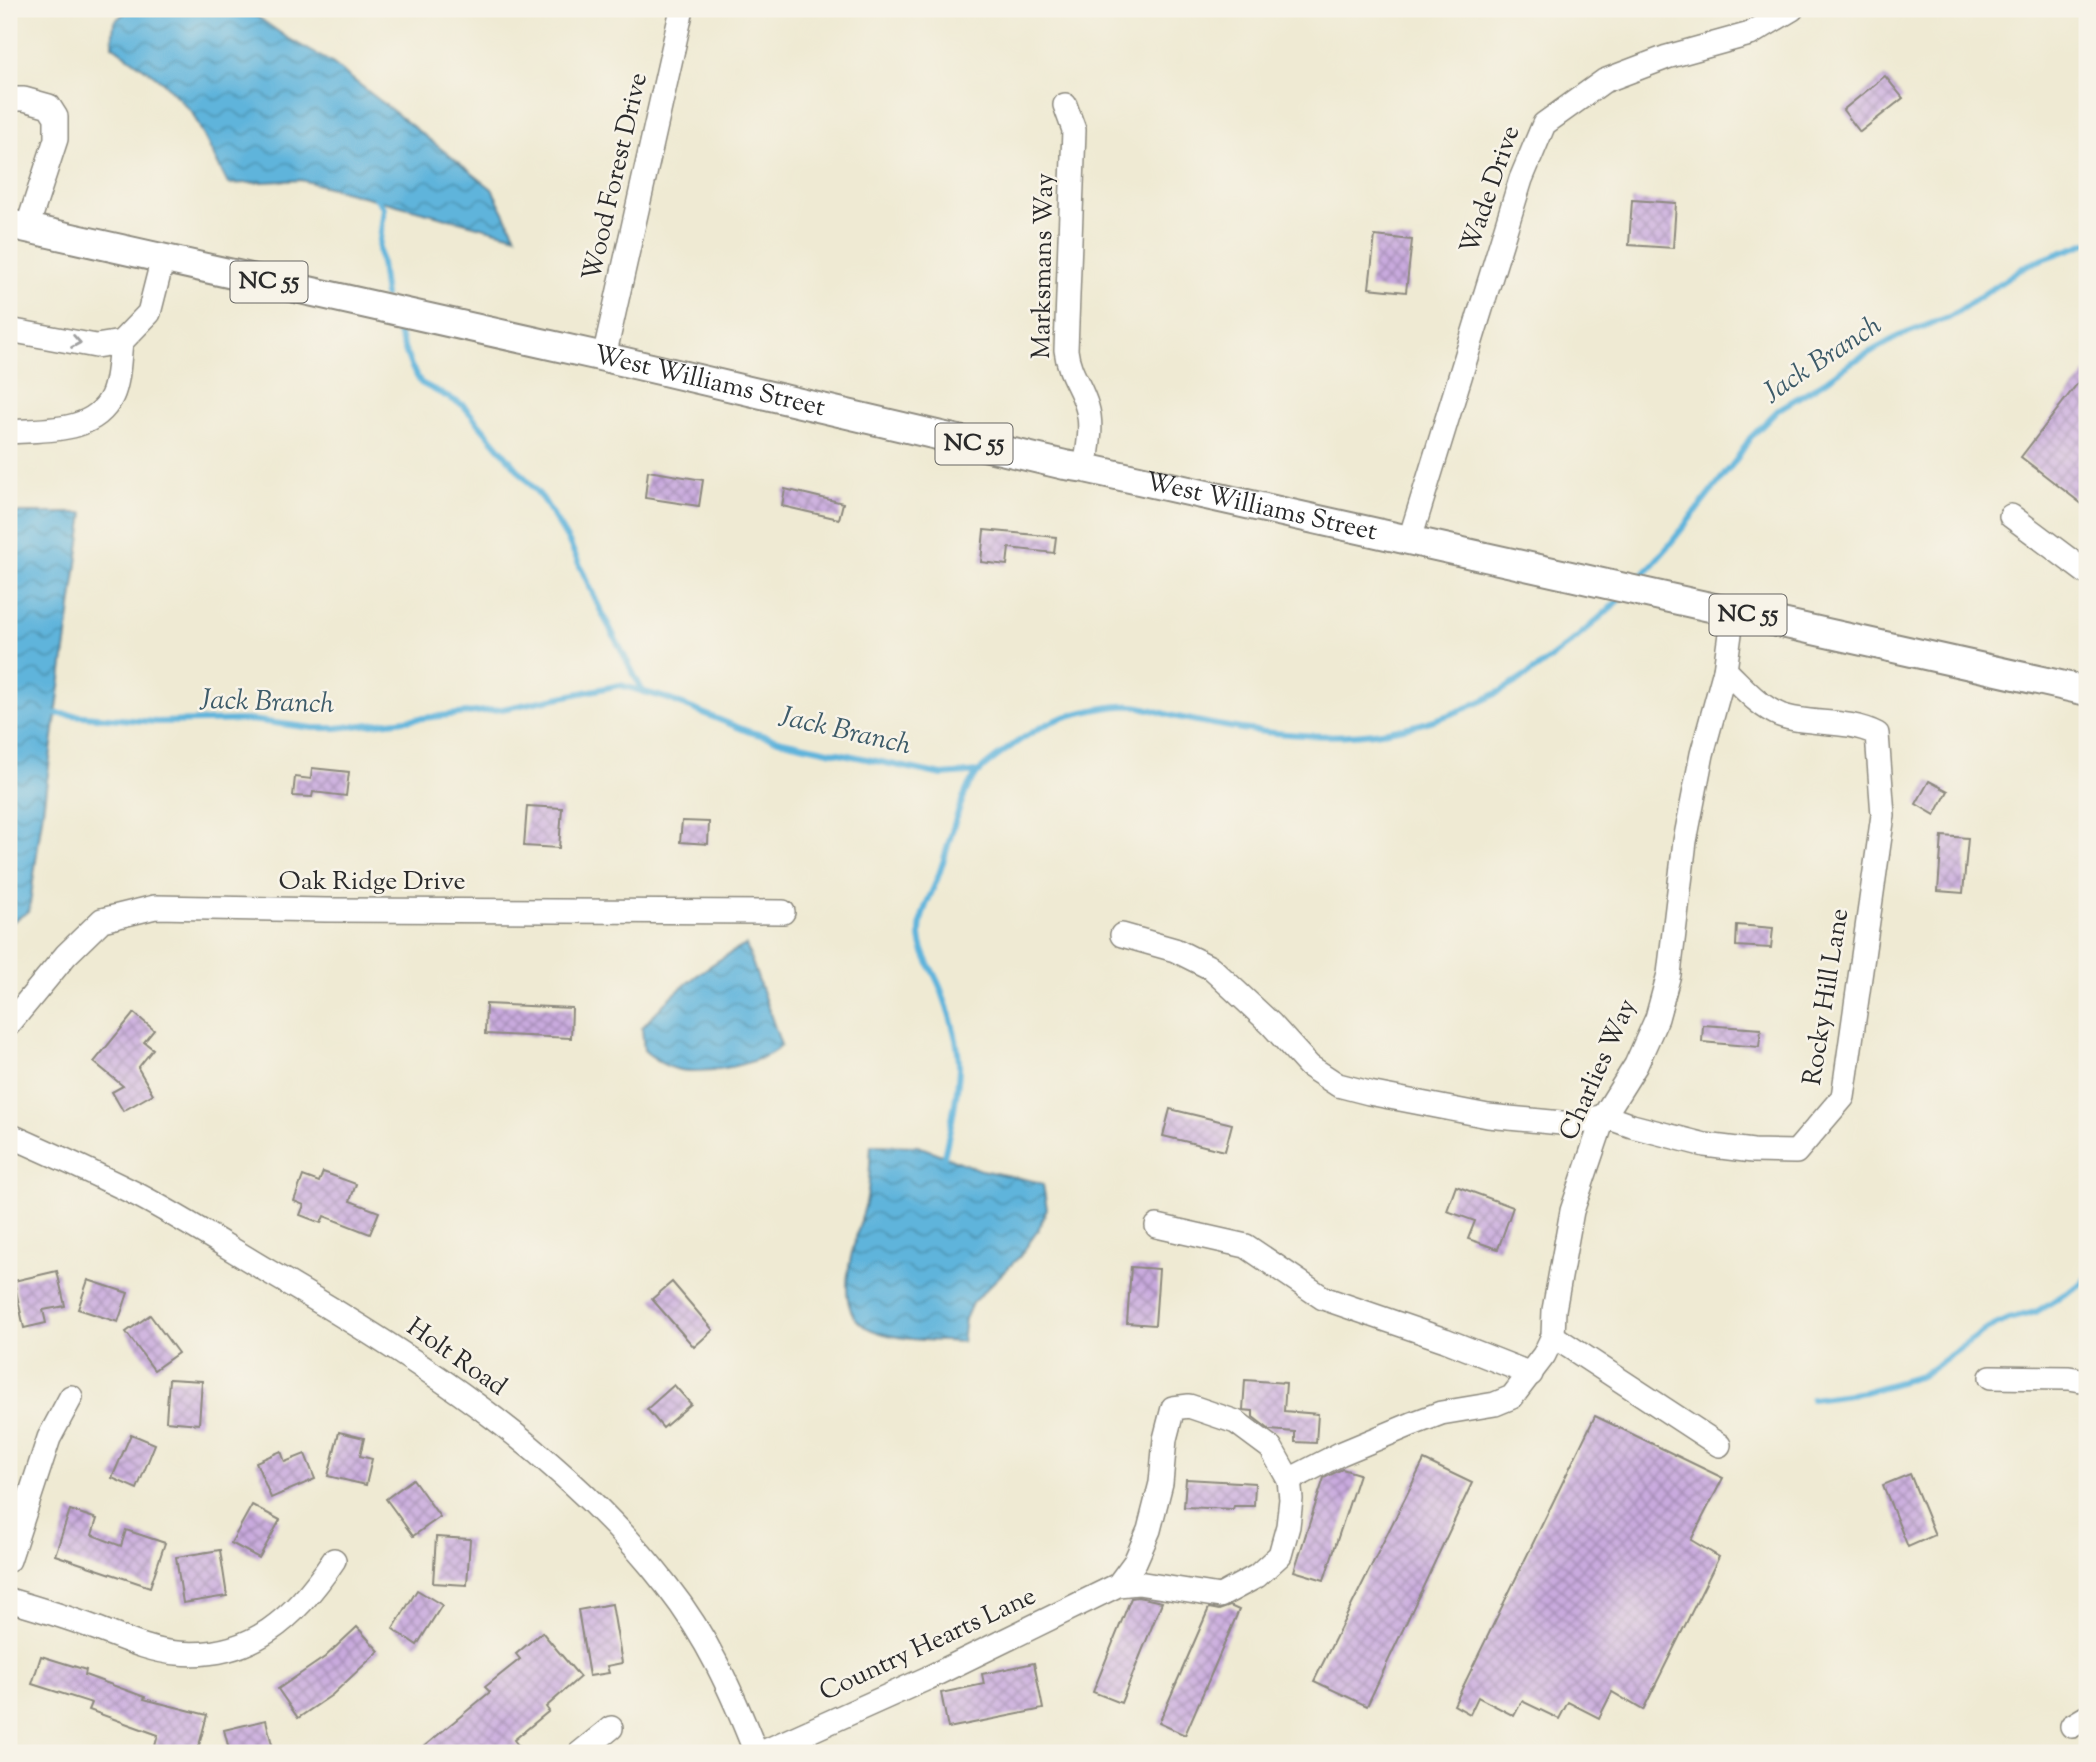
<svg xmlns="http://www.w3.org/2000/svg" width="2096" height="1762" font-family="'Sorts Mill Goudy',serif">
<defs>
<pattern id="water-waves" width="16" height="10" patternUnits="userSpaceOnUse" patternTransform="scale(1.75)"><rect width="16" height="10" fill="#5eb4db"/><path d="M0 5q4-4 8 0t8 0" fill="none" stroke="#4e93b2"/></pattern>
<pattern id="building-cross-hatch" width="8" height="8" patternUnits="userSpaceOnUse" patternTransform="scale(1.75)"><rect width="8" height="8" fill="#c9aade"/><path d="M0 0l8 8M0 8l8-8" fill="none" stroke="#a38bb4"/></pattern>
</defs>
<rect width="100%" height="100%" fill="#f7f3e8"/>
<filter id="ink" filterUnits="userSpaceOnUse"><feTurbulence type="fractalNoise" baseFrequency=".0143" numOctaves="2"/><feDisplacementMap in="SourceGraphic" scale="14" xChannelSelector="R" yChannelSelector="G"/><feConvolveMatrix kernelMatrix="1 2 1 2 8 2 1 2 1" color-interpolation-filters="sRGB"/></filter>
<filter id="wash" filterUnits="userSpaceOnUse"><feTurbulence type="fractalNoise" baseFrequency=".00686" numOctaves="4" result="noise"/><feDisplacementMap in="SourceGraphic" scale="28" xChannelSelector="R" yChannelSelector="G"/><feGaussianBlur stdDeviation="1.57" result="paint"/><feColorMatrix in="noise" values="0 0 0 0 0 0 0 0 0 0 0 0 0 0 0 0 0 1.4 0 .05"/><feComposite in="paint" operator="in"/></filter>
<g filter="url(#wash)">
<rect width="100%" height="100%" fill="#efead3"/>
<!-- water -->
<g fill="url(#water-waves)" stroke="#447083" stroke-width="2">
<path d="M129,9H241L249,11L286,37L332,63L492,189L516,236L301,180L228,184L192,112L162,81L112,45L114,22Z"/>
<path d="M9,513H84L29,911L9,924Z"/>
<path d="M746,945L781,1045C766,1064 699,1076 676,1069C664,1066 653,1059 644,1050L642,1028C669,995 707,964 746,945Z"/>
<path d="M871,1145L918,1146L981,1170L1038,1182L1043,1185L1047,1209L1038,1230L1020,1256L972,1303L965,1319L962,1342C932,1340 900,1341 872,1330C823,1312 860,1232 867,1198C870,1181 870,1162 871,1145Z"/>
</g>
<g fill="none" stroke-linecap="round" stroke-linejoin="round">
<!-- stream -->
<g stroke="#5eb4db" stroke-width="6">
<path d="M373,194L384,208L379,248L385,296"/>
<path d="M393,318L411,366L421,383L463,405L543,499L569,542L600,609L643,692"/>
<path d="M1637,582L1667,548L1736,460L1750,438L1779,409L1827,380L1852,362L1899,336L1951,316L2027,265L2087,243"/>
<path d="M48,713L156,722L250,720L313,728H336L502,709L620,685L666,698L747,731L782,741L942,775L980,772"/>
<path d="M942,1162C946,1152 947,1140 950,1130C954,1110 958,1089 959,1069C960,1047 950,1013 942,992C936,974 921,955 920,935C919,914 931,896 938,877C949,847 954,816 968,787C977,769 997,757 1013,745C1046,722 1060,716 1099,709C1110,707 1122,705 1133,706C1149,707 1166,715 1182,718C1246,732 1323,742 1388,731C1484,715 1553,663 1622,597"/>
<path d="M1812,1399L1864,1392L1921,1376L1986,1330L2008,1319L2036,1312L2081,1284L2087,1277"/>
</g>
</g>
<g id="blocks">
<!-- building -->
<g fill="url(#building-cross-hatch)">
<path d="M1885,76L1903,98L1860,132L1843,110Z"/>
<path d="M1632,200L1676,203L1673,248L1629,245Z"/>
<path d="M1375,236L1412,240L1406,292L1369,288Z"/>
<path d="M2087,371V508L2021,457Z"/>
<path d="M648,471L703,480L699,506L645,498Z"/>
<path d="M785,489L843,503L839,519L782,506Z"/>
<path d="M984,530L1056,537L1054,553L1009,548L1007,565L981,562Z"/>
<path d="M312,768L349,772L346,796L313,792L312,797L293,796L295,777L311,779Z"/>
<path d="M1929,781L1948,791L1935,815L1916,804Z"/>
<path d="M527,806L562,808L559,848L524,846Z"/>
<path d="M682,821L709,822L708,844L680,842Z"/>
<path d="M1942,836L1968,838L1963,893L1938,891Z"/>
<path d="M1737,925L1773,928L1771,948L1736,946Z"/>
<path d="M486,1004L572,1008L571,1038L485,1034Z"/>
<path d="M134,1013L154,1030L144,1042L153,1049L138,1068L153,1094L123,1111L112,1092L123,1086L94,1062Z"/>
<path d="M1703,1025L1761,1029L1759,1047L1702,1042Z"/>
<path d="M1170,1109L1232,1124L1225,1151L1163,1136Z"/>
<path d="M323,1172L356,1184L350,1201L379,1212L370,1234L324,1216L321,1223L300,1215L304,1205L294,1201L303,1176L319,1182Z"/>
<path d="M1456,1186L1513,1207L1498,1249L1468,1239L1475,1221L1447,1211Z"/>
<path d="M1131,1267L1159,1269L1155,1325L1127,1323Z"/>
<path d="M57,1271L65,1306L43,1310L46,1323L24,1328L14,1281Z"/>
<path d="M88,1280L128,1293L118,1322L78,1309Z"/>
<path d="M672,1282L713,1330L694,1347L652,1299Z"/>
<path d="M150,1315L178,1353L154,1370L126,1332Z"/>
<path d="M169,1379L202,1381L199,1424L166,1421Z"/>
<path d="M1245,1380L1286,1383L1284,1411L1318,1414L1316,1443L1295,1442V1432L1270,1430L1253,1417V1411L1243,1410Z"/>
<path d="M674,1385L691,1404L663,1428L647,1409Z"/>
<path d="M1595,1416L1723,1478L1691,1540L1719,1557L1643,1710L1612,1692L1599,1718L1568,1702L1559,1719L1522,1701L1514,1716L1478,1697L1470,1714L1454,1705Z"/>
<path d="M339,1432L364,1438L360,1456L372,1459L366,1485L328,1476Z"/>
<path d="M131,1434L155,1444L137,1489L112,1478Z"/>
<path d="M281,1451L285,1462L305,1454L315,1479L271,1498L256,1462Z"/>
<path d="M1424,1460L1472,1483L1367,1706L1314,1681Z"/>
<path d="M1342,1469L1359,1474L1324,1580L1294,1571L1324,1478Z"/>
<path d="M1910,1474L1935,1535L1908,1547L1883,1485Z"/>
<path d="M413,1479L440,1517L413,1536L386,1499Z"/>
<path d="M1186,1479L1255,1483L1254,1506H1234L1233,1509L1184,1507Z"/>
<path d="M252,1505L280,1520L259,1558L231,1543Z"/>
<path d="M70,1510L97,1519L92,1535L121,1546L126,1530L165,1543L150,1587L55,1555Z"/>
<path d="M436,1537L470,1539L467,1585L433,1583Z"/>
<path d="M220,1550L227,1596L183,1603L176,1557Z"/>
<path d="M417,1590L442,1605L417,1645L393,1629Z"/>
<path d="M1138,1597L1162,1602L1121,1703L1093,1692L1131,1598Z"/>
<path d="M612,1604L622,1663L607,1666L609,1673L589,1676L578,1610Z"/>
<path d="M1230,1606L1239,1610L1185,1735L1159,1723L1209,1608L1219,1610Z"/>
<path d="M357,1627L379,1651L332,1695L298,1718L278,1689L325,1657Z"/>
<path d="M542,1632L580,1677L546,1707L549,1711L514,1740L524,1753H416L490,1692L485,1687L520,1659L516,1654Z"/>
<path d="M41,1656L86,1670L85,1675L145,1697L144,1699L207,1715L197,1753H183L155,1746L158,1735L89,1710L92,1703L32,1684Z"/>
<path d="M1034,1663L1043,1709L948,1728L941,1693L984,1684L982,1674Z"/>
<path d="M266,1720L274,1753H230L224,1730Z"/>
</g>
</g>
</g>
<g filter="url(#ink)">
<use href="#blocks" fill-opacity="0" stroke="#8d8a7f" stroke-width="2"/>
<g fill="none" stroke-linecap="round" stroke-linejoin="round">
<!-- minor casing -->
<g stroke="#8d8a7f" stroke-width="26">
<g id="minor">
<path d="M9,99H24L49,106L56,117V139L27,228"/>
<path d="M1065,105L1074,130L1066,350C1069,375 1081,385 1087,407C1093,426 1088,449 1085,468"/>
<path d="M9,330L96,346L121,342L149,313L163,258"/>
<path d="M604,357L682,9"/>
<path d="M9,432C45,429 94,434 112,396C119,381 119,358 121,342"/>
<path d="M2011,516L2087,573"/>
<path d="M1410,539L1521,179L1544,124L1604,81L1667,57L1750,34L1792,9"/>
<path d="M1122,935L1175,950L1211,968L1271,1024L1309,1066L1338,1085L1369,1093L1488,1116L1572,1124L1604,1116L1632,1126L1705,1145L1753,1151L1796,1152L1843,1097L1883,815L1877,734C1846,718 1810,726 1780,715C1758,706 1742,686 1725,670"/>
<path d="M9,1024L66,955L102,920L155,907L326,910L783,912"/>
<path d="M9,1135C52,1154 96,1174 138,1195C182,1218 224,1245 266,1270C412,1355 562,1450 667,1586C708,1638 732,1692 756,1753"/>
<path d="M1157,1226L1246,1246L1323,1298L1445,1340L1531,1374"/>
<path d="M1553,1336L1719,1445"/>
<path d="M1991,1377L2069,1378L2087,1381"/>
<path d="M1289,1480L1340,1454L1412,1424L1441,1413L1495,1404L1512,1397L1544,1355L1553,1336L1554,1310L1572,1211L1604,1116L1636,1065L1657,1018L1669,974L1685,841L1702,754L1725,670L1733,612"/>
<path d="M9,1560L49,1438L71,1397"/>
<path d="M9,1600C36,1608 63,1616 90,1626C118,1636 148,1651 177,1653C251,1660 296,1617 334,1560"/>
<path d="M2072,1726L2087,1717"/>
<path d="M580,1753L611,1728"/>
<path d="M761,1753L928,1678L1118,1585L1138,1583L1220,1596L1257,1576L1280,1555L1288,1526L1291,1499L1289,1480L1271,1448L1236,1422L1189,1406L1173,1408L1165,1439L1161,1483L1149,1530L1135,1562L1118,1585"/>
</g>
</g>
<!-- major casing -->
<g stroke="#8d8a7f" stroke-width="32">
<g id="major">
<path id="s1" d="M9,224L604,357L1065,465L1085,468L2087,691"/>
</g>
</g>
<!-- minor -->
<use href="#minor" stroke="#fff" stroke-width="23"/>
<!-- major -->
<use href="#major" stroke="#fff" stroke-width="28"/>
</g>
<!-- one-way arrows -->
<defs><path id="oneway-chevron" d="M-2-3.5L2.5 0L-2 3.5" fill="none" stroke-width="1.6" stroke-linecap="round" stroke-linejoin="round" transform="scale(1.75)"/></defs>
<use stroke="#a0a0a0" href="#oneway-chevron" transform="translate(76 342) rotate(10)"/>
</g>
<g text-anchor="middle" dominant-baseline="central" stroke-width="5" stroke-linejoin="round" paint-order="stroke">
<!-- shield labels -->
<g fill="#f7f3e8" stroke="#686764" stroke-width="2">
<rect x="230.5" y="261.5" width="77" height="41" rx="5"/>
<rect x="935.5" y="423.5" width="77" height="41" rx="5"/>
<rect x="1709.5" y="594.5" width="77" height="41" rx="5"/>
</g>
<g font-size="24" font-weight="bold" fill="#2b2b2b">
<text x="269" y="282">NC 55</text>
<text x="974" y="444">NC 55</text>
<text x="1748" y="615">NC 55</text>
</g>
<!-- street labels -->
<g font-size="26" fill="#2b2b2b" stroke="#f7f3e8">
<text transform="translate(616 177) rotate(-77)">Wood Forest Drive</text>
<text transform="translate(1491 190) rotate(-71)">Wade Drive</text>
<text transform="translate(1044 266) rotate(-89)">Marksmans Way</text>
<text stroke="none"><textPath href="#s1" startOffset="718">West Williams Street</textPath></text>
<text stroke="none"><textPath href="#s1" startOffset="1284">West Williams Street</textPath></text>
<text x="372" y="882">Oak Ridge Drive</text>
<text transform="translate(1827 997) rotate(-81)">Rocky Hill Lane</text>
<text transform="translate(1599 1070) rotate(-66)">Charlies Way</text>
<text transform="translate(456 1358) rotate(35)">Holt Road</text>
<text transform="translate(928 1645) rotate(-25)">Country Hearts Lane</text>
</g>
<!-- water labels -->
<g font-size="28" font-style="italic" fill="#3d5b69" stroke="#f7f3e8">
<text transform="translate(1823 360) rotate(-33)">Jack Branch</text>
<text transform="translate(267 703) rotate(2)">Jack Branch</text>
<text transform="translate(845 732) rotate(13)">Jack Branch</text>
</g>
</g>
<!-- margin -->
<rect width="2096" height="1762" fill="none" stroke="#f7f3e8" stroke-width="35"/>
</svg>
